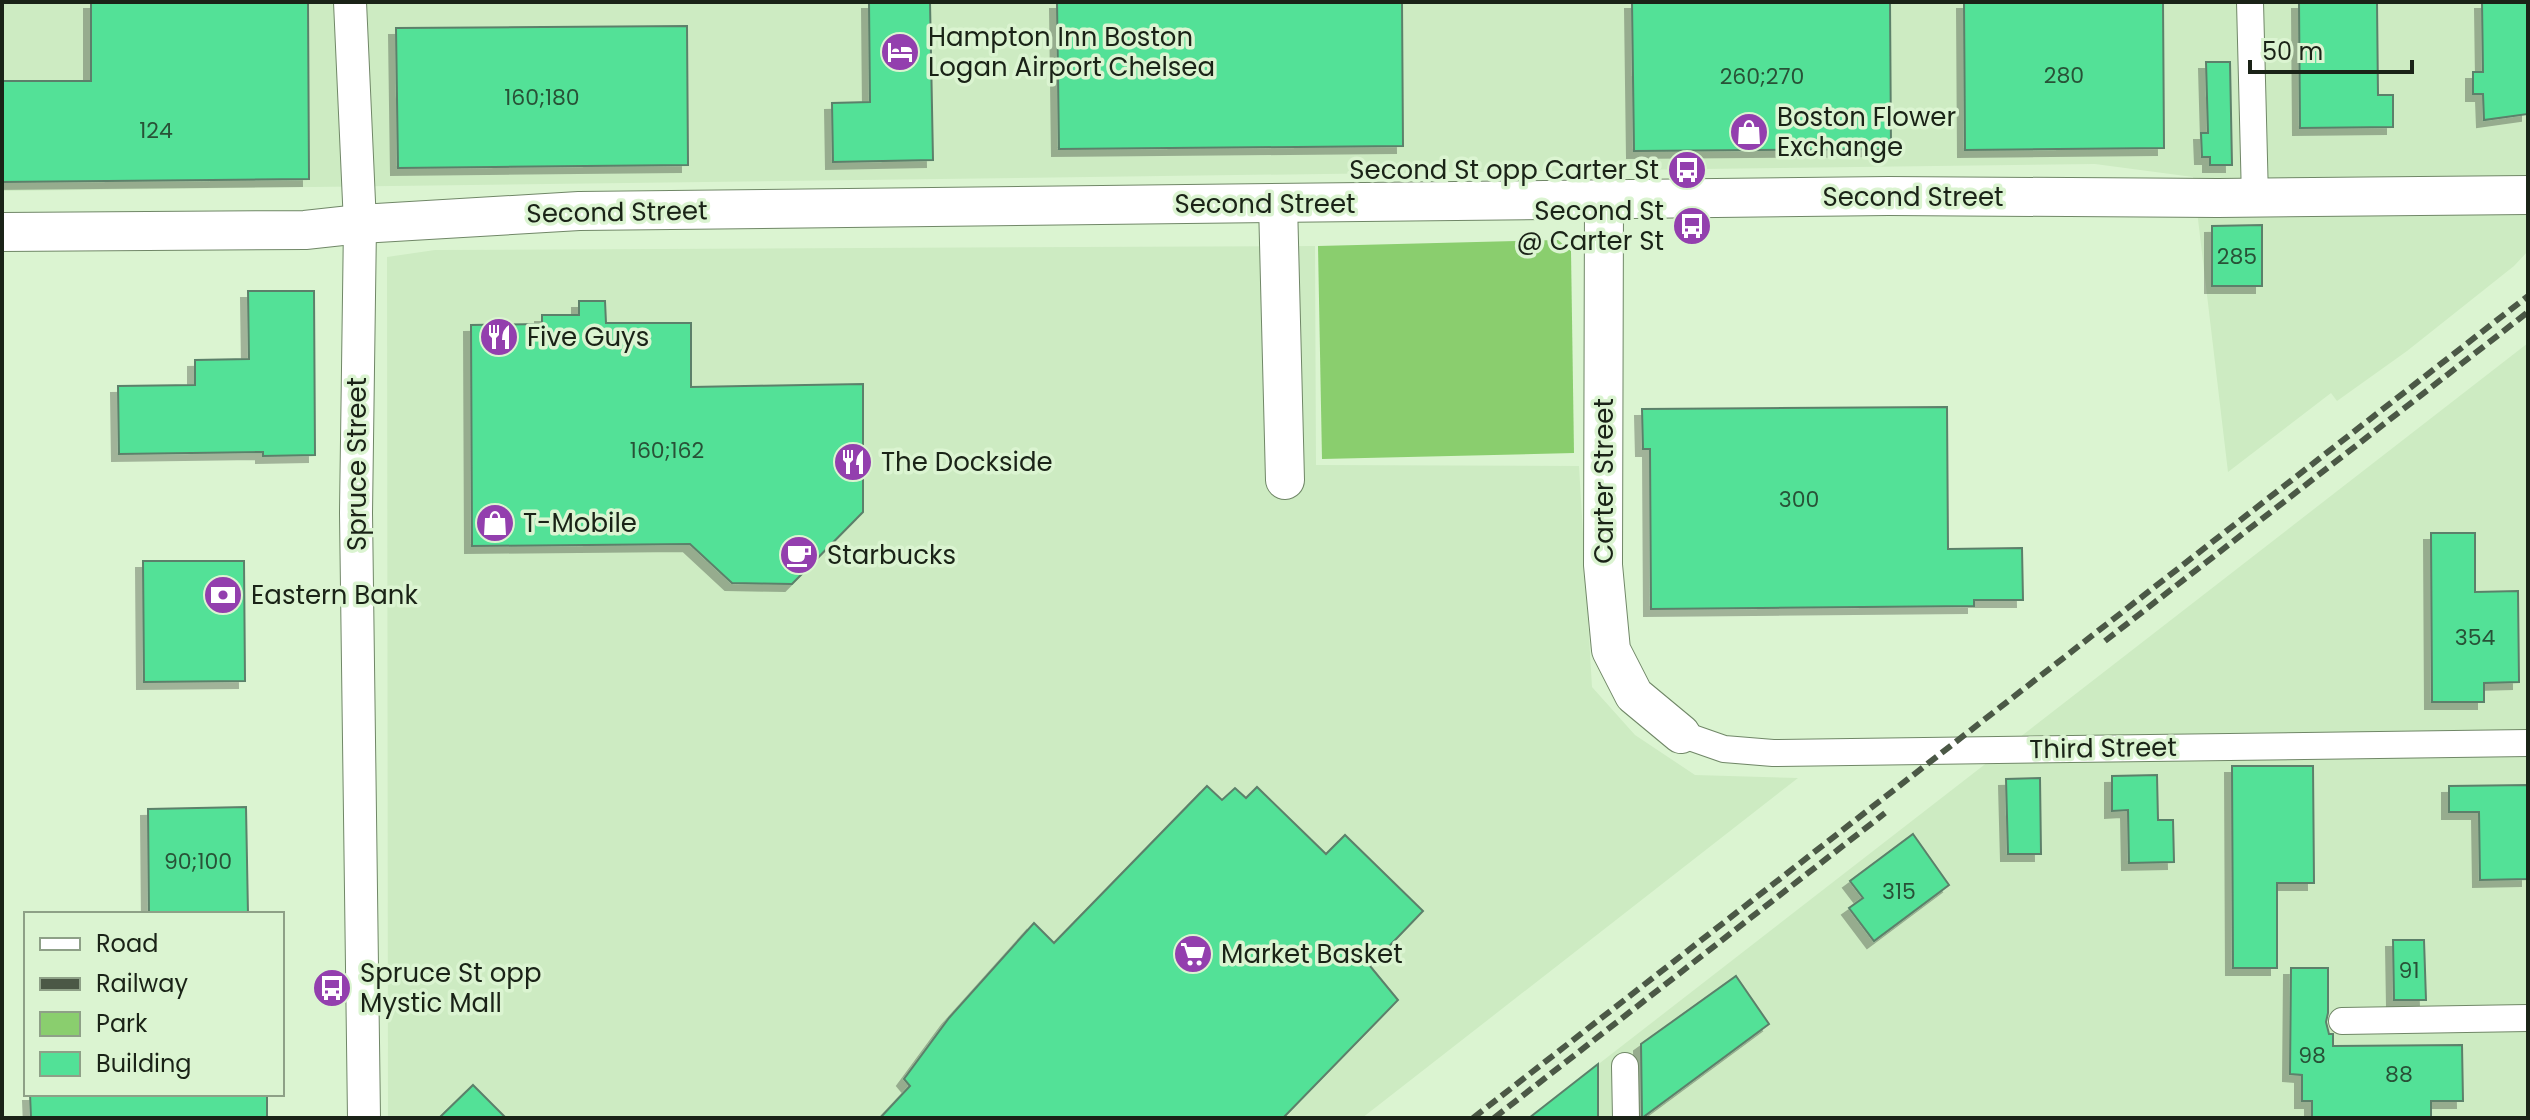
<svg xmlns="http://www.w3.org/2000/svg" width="2530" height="1120" font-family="Poppins,sans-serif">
<defs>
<filter id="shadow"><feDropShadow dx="-7" dy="7" stdDeviation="0" flood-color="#0004"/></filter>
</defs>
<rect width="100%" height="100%" fill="#dbf4d1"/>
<!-- built -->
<g fill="#cdebc2">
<path d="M2,2H2528V251L2514,266L2407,351L2337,401L2331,393L2228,472L2193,177L2095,164L2,191Z"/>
<path d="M1315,246L1316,465L1579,466L1592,687L1635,735L1695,775L1798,778L1362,1118H388L387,257L435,250Z"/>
<path d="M2528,343V1118H1529Z"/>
</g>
<!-- green -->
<path fill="#8ace6e" d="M1558,240L1571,251L1574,453L1322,459L1318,246Z"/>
<!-- building -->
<g fill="#52e197" stroke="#5c806a" stroke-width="2" filter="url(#shadow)">
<path d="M91,2H308L309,179L2,182V81H91Z"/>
<path d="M869,2H930L933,160L833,162L832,103L870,102Z"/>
<path d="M1057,2H1402L1403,146L1059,149Z"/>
<path d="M1632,2H1890L1891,149L1634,151Z"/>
<path d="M1964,2H2163L2164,148L1965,150Z"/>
<path d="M2299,2H2377L2378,95H2393V127L2300,128Z"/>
<path d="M2482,2H2528V114L2484,120L2483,94H2473V72H2483Z"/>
<path d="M687,26L688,165L398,168L396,28Z"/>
<path d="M2206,62H2230L2232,165H2210V157H2202L2201,133H2208Z"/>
<path d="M2262,225V286H2212V226Z"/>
<path d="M248,291H314L315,455L263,456V452L119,454L118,386L195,385V360L249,359Z"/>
<path d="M579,301H605L606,323H691V387L863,384V512L792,584L732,583L690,544L472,546L471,325L542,324V315H579Z"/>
<path d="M1947,407L1948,549L2022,548L2023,600H1974V606L1651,609L1650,449H1643L1642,409Z"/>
<path d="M2431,533H2475V592L2518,591L2519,682L2484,683V702H2432Z"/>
<path d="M143,561H244L245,681L144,682Z"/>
<path d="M2232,766H2313L2314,883H2277V968H2233Z"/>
<path d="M2157,775L2158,820H2173L2174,862L2129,863L2128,810L2112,811V776Z"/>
<path d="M2040,778L2041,854H2008L2006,779Z"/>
<path d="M2528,785V879L2480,880L2479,812H2449V786Z"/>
<path d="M1207,786L1222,800L1235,788L1246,798L1257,787L1326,854L1345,835L1423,911L1370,966L1398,1000L1283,1118H880L910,1086L904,1079L949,1018L1034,923L1054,943Z"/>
<path d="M246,807L248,914H149L148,809Z"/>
<path d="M1913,834L1949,885L1874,941L1849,908L1863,898L1850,881Z"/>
<path d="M2393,940H2424L2426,1000H2394Z"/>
<path d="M2291,968H2328V1013L2326,1022L2329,1034H2333V1046L2462,1045L2463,1101H2431V1118H2312V1101H2302V1075L2290,1074Z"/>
<path d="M1736,976L1769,1024L1642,1118L1641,1044Z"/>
<path d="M1598,1064V1118H1529Z"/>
<path d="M473,1085L506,1118H439Z"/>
<path d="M30,1094H267V1118H31Z"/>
</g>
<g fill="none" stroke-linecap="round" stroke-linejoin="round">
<!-- minor casing -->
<g stroke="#708767" stroke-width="28">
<g id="minor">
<path d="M2250,2L2255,198"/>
<path d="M1681,734L1724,749L1773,753L2528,743"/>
<path d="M2342,1021L2528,1018"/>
<path d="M1625,1066L1626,1118"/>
</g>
</g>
<!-- tertiary casing -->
<g stroke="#708767" stroke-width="34">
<path id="tertiary" d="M350,2L360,224L356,513L364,1118"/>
</g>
<!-- secondary casing -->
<g stroke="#708767" stroke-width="40">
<g id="secondary">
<path d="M1604,201L1603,565L1611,650L1634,695L1681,734"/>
<path d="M1278,203L1285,480"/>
<path d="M2,232L305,230L360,224L579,211L1889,196L2218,198L2528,195"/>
</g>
</g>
<!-- minor -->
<use href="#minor" stroke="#fff" stroke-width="26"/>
<!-- tertiary -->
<use href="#tertiary" stroke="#fff" stroke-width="32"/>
<!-- secondary -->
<use href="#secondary" stroke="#fff" stroke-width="38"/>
<!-- rail -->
<g stroke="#4b5846" stroke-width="6" stroke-dasharray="12 6" stroke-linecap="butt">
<path d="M2105,641L2528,312"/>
<path d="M1473,1118L2528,296"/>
<path d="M1494,1118L1885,813"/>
</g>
</g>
<!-- icons -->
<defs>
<g id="hotel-disc" transform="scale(2)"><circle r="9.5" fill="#933fae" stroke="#dbf4d1"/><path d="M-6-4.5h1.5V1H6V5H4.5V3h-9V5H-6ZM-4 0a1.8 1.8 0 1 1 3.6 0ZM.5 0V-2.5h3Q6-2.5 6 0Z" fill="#fff"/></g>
<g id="shop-disc" transform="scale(2)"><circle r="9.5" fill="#933fae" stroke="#dbf4d1"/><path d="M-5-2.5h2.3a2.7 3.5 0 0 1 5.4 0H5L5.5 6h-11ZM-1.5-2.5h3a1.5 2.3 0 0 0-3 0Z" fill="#fff"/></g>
<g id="bus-disc" transform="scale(2)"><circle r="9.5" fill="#933fae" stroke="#dbf4d1"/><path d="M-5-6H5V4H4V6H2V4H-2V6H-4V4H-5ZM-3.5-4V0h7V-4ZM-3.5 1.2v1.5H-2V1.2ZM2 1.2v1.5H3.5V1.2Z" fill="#fff"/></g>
<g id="restaurant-disc" transform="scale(2)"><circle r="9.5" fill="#933fae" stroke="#dbf4d1"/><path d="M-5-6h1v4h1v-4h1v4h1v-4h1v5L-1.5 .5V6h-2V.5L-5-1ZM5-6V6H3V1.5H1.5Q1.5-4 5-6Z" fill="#fff"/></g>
<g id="cafe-disc" transform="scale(2)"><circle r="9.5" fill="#933fae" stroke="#dbf4d1"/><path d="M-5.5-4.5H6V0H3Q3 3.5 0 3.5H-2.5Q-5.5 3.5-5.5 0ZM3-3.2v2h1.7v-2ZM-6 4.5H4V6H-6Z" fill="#fff"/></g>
<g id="bank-disc" transform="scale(2)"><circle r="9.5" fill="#933fae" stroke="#dbf4d1"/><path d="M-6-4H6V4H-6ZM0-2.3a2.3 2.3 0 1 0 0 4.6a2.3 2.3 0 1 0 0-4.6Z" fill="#fff"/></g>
<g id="supermarket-disc" transform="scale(2)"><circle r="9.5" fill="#933fae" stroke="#dbf4d1"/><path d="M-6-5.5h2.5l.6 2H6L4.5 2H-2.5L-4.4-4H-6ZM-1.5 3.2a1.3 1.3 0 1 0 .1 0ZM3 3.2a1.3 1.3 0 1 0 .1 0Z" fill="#fff"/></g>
</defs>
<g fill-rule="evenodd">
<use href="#hotel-disc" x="900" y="52"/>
<use href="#shop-disc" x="1749" y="132"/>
<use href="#bus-disc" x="1687" y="170"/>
<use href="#bus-disc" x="1692" y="226"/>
<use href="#restaurant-disc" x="499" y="337"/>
<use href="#restaurant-disc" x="853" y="462"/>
<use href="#shop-disc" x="495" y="523"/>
<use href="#cafe-disc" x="799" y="555"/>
<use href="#bank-disc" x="223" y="595"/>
<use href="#supermarket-disc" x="1193" y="954"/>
<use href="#bus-disc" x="332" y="988"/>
</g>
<g text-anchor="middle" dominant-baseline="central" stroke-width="7" stroke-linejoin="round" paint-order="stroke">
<!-- number labels -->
<g font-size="22" fill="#285237">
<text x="2064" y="75">280</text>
<text x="1762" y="76">260;270</text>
<text x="542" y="97">160;180</text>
<text x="156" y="130">124</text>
<text x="2237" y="256">285</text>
<text x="667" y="450">160;162</text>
<text x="1799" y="499">300</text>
<text x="2475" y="637">354</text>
<text x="198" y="861">90;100</text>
<text x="1899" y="891">315</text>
<text x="2409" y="970">91</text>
<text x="2312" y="1055">98</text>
<text x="2399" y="1074">88</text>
</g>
<!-- poi labels -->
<g font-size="26" fill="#1a2317" stroke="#dbf4d1" text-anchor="start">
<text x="928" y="37">Hampton Inn Boston<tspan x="928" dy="30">Logan Airport Chelsea</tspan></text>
<text x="1777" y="117">Boston Flower<tspan x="1777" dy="30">Exchange</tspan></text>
<text x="1659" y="170" text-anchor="end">Second St opp Carter St</text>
<text x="1664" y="211" text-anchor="end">Second St<tspan x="1664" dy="30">@ Carter St</tspan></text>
<text x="527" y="337">Five Guys</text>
<text x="881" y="462">The Dockside</text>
<text x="523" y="523">T-Mobile</text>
<text x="827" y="555">Starbucks</text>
<text x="251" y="595">Eastern Bank</text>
<text x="1221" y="954">Market Basket</text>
<text x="360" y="973">Spruce St opp<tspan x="360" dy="30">Mystic Mall</tspan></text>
</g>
<!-- street labels -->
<g font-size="26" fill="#1a2317" stroke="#dbf4d1">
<text x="1913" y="197">Second Street</text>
<text x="1265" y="204">Second Street</text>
<text transform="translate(617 212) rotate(-1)">Second Street</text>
<text transform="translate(357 464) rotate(-90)">Spruce Street</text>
<text transform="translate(1604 481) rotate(-90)">Carter Street</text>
<text transform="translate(2103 748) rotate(-1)">Third Street</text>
</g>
</g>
<!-- border -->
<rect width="2530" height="1120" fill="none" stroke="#1a2317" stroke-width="8"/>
<!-- legend -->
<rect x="24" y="912" width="260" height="184" fill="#dbf4d1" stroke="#8ea087" stroke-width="2"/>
<rect x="40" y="938" width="40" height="12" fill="#ffffff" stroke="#8ea087" stroke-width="2"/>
<text x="96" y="952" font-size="24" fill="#1a2317">Road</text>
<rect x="40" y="978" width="40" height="12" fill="#4b5846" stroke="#8ea087" stroke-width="2"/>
<text x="96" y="992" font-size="24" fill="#1a2317">Railway</text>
<rect x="40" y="1012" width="40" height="24" fill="#8ace6e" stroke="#8ea087" stroke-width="2"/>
<text x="96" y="1032" font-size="24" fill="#1a2317">Park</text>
<rect x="40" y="1052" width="40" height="24" fill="#52e197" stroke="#8ea087" stroke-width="2"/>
<text x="96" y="1072" font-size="24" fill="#1a2317">Building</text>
<!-- scale -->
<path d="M2250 60v12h162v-12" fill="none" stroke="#1a2317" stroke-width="4"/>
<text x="2262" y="60" font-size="24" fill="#1a2317" stroke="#dbf4d1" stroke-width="6" paint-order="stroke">50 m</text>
</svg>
